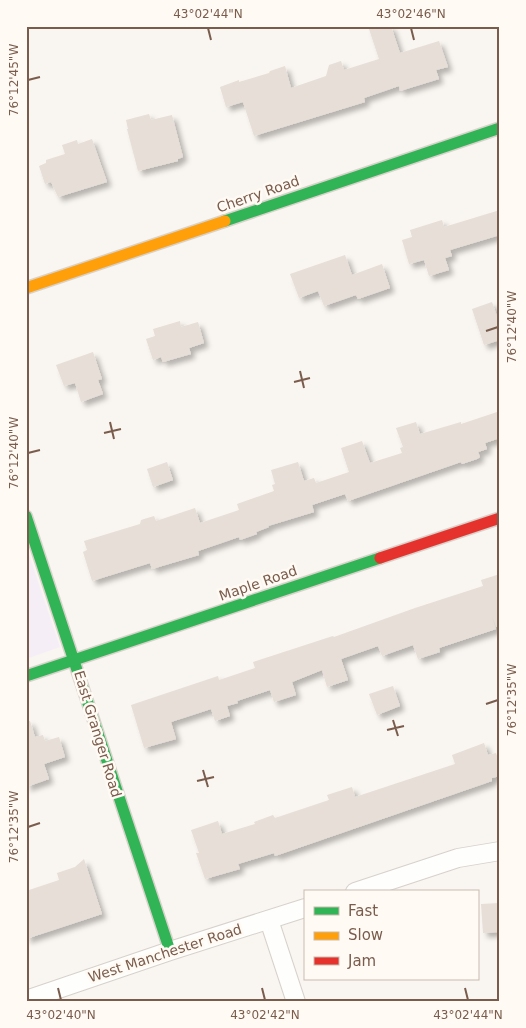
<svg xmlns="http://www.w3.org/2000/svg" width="526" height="1028" font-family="'DejaVu Sans',sans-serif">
<defs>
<filter id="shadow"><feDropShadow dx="4.5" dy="4.5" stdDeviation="2.5" flood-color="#0004"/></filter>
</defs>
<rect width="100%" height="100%" fill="#f9f5f0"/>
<!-- education -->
<path fill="#f6eef6" d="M26,546L60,647L26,659Z"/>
<!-- building -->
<g fill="#e6ded7" filter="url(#shadow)">
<path d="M368,26H391L400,53L439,41L448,67L436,70L439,79L400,91L399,86L364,98L365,102L254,136L243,102L226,107L220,87L239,80V82L269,73L270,71L285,66L291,88L326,76L329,65L341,61L344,70L379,59Z"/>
<path d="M149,114L151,120L172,115L183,157L178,159V161L138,171L127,129H128L126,120Z"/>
<path d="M92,139L107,182L58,197L51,182L45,184L39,166L46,163V160L65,154L62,145L77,140L78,144Z"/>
<path d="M500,210V235L450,250L452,256L445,258L449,270L429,276L424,260L409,264L402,240L412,237L410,230L442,220L444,227Z"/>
<path d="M345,255L352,275L382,264L390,288L358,299L356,295L324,306L318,291L299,298L290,274Z"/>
<path d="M492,302L500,325L496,327L500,340L484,345L472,309Z"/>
<path d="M180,321L181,327L198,322L204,343L189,348L191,354L163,362L161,357L153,360L146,339L155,336L153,329Z"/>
<path d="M93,352L102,379L98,380L103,394L81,402L75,383L64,386L56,365Z"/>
<path d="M500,411V438L485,443L487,449L478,452L480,457L477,459L462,464L461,462L348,501L345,494L312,505L314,512L268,526L269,527L256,532L257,534L240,540L239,537L198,551L199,555L152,569L150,563L92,581L83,552L87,550L84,541L140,524L141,520L154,516L156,521L195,508L200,523L239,510L237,504L274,491L272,485L275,484L271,470L298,462L304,481L314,478L316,483L349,472L341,448L362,441L370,463L402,453L400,448L403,447L396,428L416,422L420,434L461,422V424Z"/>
<path d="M167,462L173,480L153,487L147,469Z"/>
<path d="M500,574V626L496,627L492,617L496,629L439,648L440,652L418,659L413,645L382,656L378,646L341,659L348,680L327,687L322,670L292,682L296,695L274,702L270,690L237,701L238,703L227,706L230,716L215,721L211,709L171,722L176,739L144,748L131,705L218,676L219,680L255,668L253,662L333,636L334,637L415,608L483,586L481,580Z"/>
<path d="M393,686L400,706L377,715L369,694Z"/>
<path d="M26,721H30L35,737L43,735L45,741L59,737L65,757L44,764L49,779L26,787Z"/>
<path d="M484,743L488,755L496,753L500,766V776L492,778V781L275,856L274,853L238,864L240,869L205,879L196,853H199L191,830L218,821L222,834L255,824L254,822L273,815L275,818L329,800L327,795L352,787L355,797L455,764L452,755Z"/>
<path d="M84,859L102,914L26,939V891L59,880L57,873L75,867Z"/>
<path d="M500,903V932L483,933L481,904Z"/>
</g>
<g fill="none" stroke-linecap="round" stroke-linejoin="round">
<!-- street casing -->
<g stroke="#d7d1cb" stroke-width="20">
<g id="street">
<path d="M355,892L458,858L500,851"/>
<path d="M269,920L296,1002"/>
<path d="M26,1000L170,951L305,908"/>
</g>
</g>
<!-- fast casing -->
<g stroke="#d9d2cb" stroke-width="14">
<g id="fast">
<path d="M225,221L500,128"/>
<path d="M26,516L170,951"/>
<path d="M26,676L380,558"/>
</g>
</g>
<!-- slow casing -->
<g stroke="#d9d2cb" stroke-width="14">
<path id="slow" d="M26,288L225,221"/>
</g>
<!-- jam casing -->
<g stroke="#d9d2cb" stroke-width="14">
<path id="jam" d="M380,558L500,518"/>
</g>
<!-- street -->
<use href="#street" stroke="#fefefd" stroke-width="18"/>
<!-- fast -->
<use href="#fast" stroke="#30b455" stroke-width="11"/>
<!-- slow -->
<use href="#slow" stroke="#ff9f0a" stroke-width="11"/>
<!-- jam -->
<use href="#jam" stroke="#e5322d" stroke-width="11"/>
</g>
<!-- ticks -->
<path fill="none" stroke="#7a5c4d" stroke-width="2" d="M208,28L211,40M411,28L414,40M28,80L40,77M486,331L498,327M300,371L304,388M294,382L310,378M110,422L114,439M104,433L121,429M28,453L40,450M486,704L498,700M393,720L398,736M387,730L404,726M203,770L208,787M197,781L214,777M28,827L40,823M58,988L61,1000M262,988L265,1000M465,988L468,1000"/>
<g text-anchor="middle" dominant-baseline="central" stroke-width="5" stroke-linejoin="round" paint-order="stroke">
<!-- street labels -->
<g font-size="14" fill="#7a5c4d" stroke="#fffaf3">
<text transform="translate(258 194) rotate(-19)">Cherry Road</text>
<text transform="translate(258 583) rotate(-19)">Maple Road</text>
<text transform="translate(98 734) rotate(73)">East Granger Road</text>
<text transform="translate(165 953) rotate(-18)">West Manchester Road</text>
</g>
</g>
<!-- border -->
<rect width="526" height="1028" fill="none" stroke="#fffaf3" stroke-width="55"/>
<!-- legend -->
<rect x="304" y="890" width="175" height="90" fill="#fffaf3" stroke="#cabbb1"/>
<rect x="314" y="907" width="25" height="8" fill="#30b455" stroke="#cabbb1"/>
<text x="348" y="916" font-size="15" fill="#7a5c4d">Fast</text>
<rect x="314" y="932" width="25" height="8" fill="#ff9f0a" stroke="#cabbb1"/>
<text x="348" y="940" font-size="15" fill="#7a5c4d">Slow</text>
<rect x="314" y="957" width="25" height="8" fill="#e5322d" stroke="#cabbb1"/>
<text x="348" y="966" font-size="15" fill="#7a5c4d">Jam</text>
<rect x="28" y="28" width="470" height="972" fill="none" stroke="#7a5c4d" stroke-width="2"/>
<g font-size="12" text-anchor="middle" fill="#7a5c4d">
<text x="208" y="18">43°02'44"N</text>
<text x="411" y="18">43°02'46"N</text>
<text transform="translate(14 80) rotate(-90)" y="4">76°12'45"W</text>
<text transform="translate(512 327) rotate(-90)" y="4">76°12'40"W</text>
<text transform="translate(14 453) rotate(-90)" y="4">76°12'40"W</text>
<text transform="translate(512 700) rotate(-90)" y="4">76°12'35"W</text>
<text transform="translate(14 827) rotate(-90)" y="4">76°12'35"W</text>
<text x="61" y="1019">43°02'40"N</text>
<text x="265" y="1019">43°02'42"N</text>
<text x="468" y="1019">43°02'44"N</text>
</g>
</svg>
